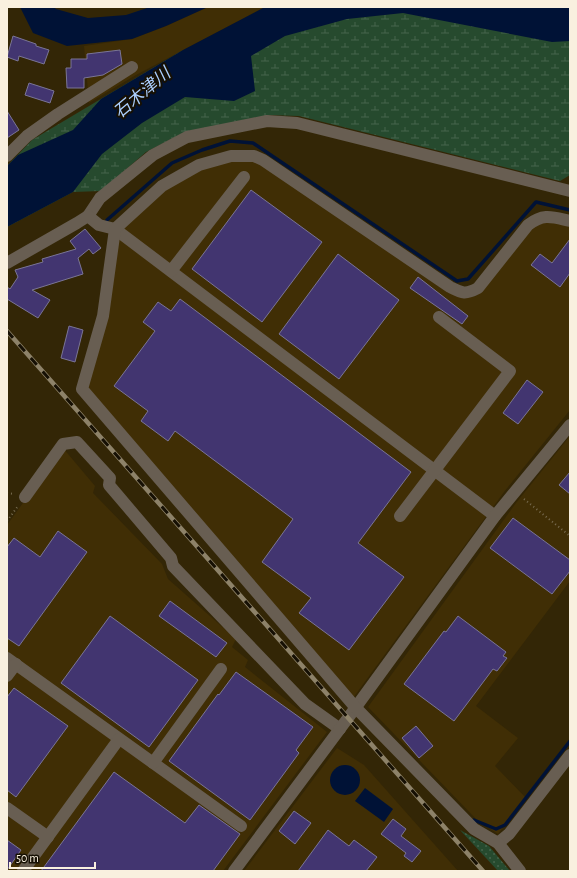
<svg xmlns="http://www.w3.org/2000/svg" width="577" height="878" font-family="'Alegreya Sans','Noto Sans JP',sans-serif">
<defs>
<pattern id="grass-dots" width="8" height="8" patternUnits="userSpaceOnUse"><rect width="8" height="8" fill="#264a2e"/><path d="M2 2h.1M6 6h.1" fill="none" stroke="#46644c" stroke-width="1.8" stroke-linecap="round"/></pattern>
<pattern id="wetland-marsh" width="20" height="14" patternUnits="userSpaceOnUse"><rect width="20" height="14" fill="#264a2e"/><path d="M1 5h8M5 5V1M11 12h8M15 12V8" fill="none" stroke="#46644c"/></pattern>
</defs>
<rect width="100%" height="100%" fill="#332606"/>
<!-- built -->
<g fill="#402e05">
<path d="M208,7H265L136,75L89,103L84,46L132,39L166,26Z"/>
<path d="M239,159L258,163L463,297L476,296L535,223L548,221L570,226V410L504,492L353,698L85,387L118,232L164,189L203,168Z"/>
<path d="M570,436V581L476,706L518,738L495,766L526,798L498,834L477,820L368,707L516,503Z"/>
<path d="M63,448L95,486L93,493L162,564L168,579L236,639L232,647L248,660L245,667L327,732L223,871H7V525Z"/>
<path d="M337,748L364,765L458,871H244Z"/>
</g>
<!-- grass -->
<path fill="url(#grass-dots)" d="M460,830L489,846L510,871H498Z"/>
<!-- wetland -->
<g fill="url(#wetland-marsh)">
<path d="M333,7L570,25V175L560,181L299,116L269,115L185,132L146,152L101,191L73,192L7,227V208L89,150Z"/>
<path d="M183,50L45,156L7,166L32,140Z"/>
</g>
<!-- water -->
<g fill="#001236">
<path d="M20,7H54L56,9L88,18L126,15L150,7H208L166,26L132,39L67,46L33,33Z"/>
<path d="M265,7H570V41L552,42L403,13L347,19L285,36L251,56L255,91L234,101L185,97L142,123L102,154L73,192L7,227V166L18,155L73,130L101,99L183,50Z"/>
<circle cx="345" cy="780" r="15"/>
<path d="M365,788L393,809L384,822L355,801Z"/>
</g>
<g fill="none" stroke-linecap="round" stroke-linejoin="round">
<!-- stream -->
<g stroke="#001236" stroke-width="3.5">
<path d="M107,220L172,163L202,150L230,141L253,143L457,281L468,279L536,202L570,210"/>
<path d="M474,820L496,829L505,825L570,741"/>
</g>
</g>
<!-- building -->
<g fill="#423570" stroke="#7a7596">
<path d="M13,36L36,44V46L49,50L44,64L19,56L18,61L7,57Z"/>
<path d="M120,50L122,64L103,75L84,78V88H67L66,68H71V59H87V54Z"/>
<path d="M29,83L54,91L50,103L25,95Z"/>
<path d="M7,111L19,130L7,138Z"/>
<path d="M251,190L322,242L262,322L192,269Z"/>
<path d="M85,229L101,248L93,254L89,249L78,258L83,274L32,290L50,300L38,318L7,299V287L10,289L18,277L15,270L43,262L42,259L76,249L70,241Z"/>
<path d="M570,239V273L560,287L531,265L540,254L552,263Z"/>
<path d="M338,254L399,300L339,379L279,334Z"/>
<path d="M418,277L468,316L462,324L410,288Z"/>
<path d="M180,299L411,472L358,543L404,577L349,650L299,613L311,598L262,562L293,519L175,431L168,441L141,421L148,411L114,386L155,331L143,322L158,302L171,311Z"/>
<path d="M69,326L83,330L75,362L61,358Z"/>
<path d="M527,380L543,392L518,424L503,413Z"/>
<path d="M570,472V494L559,485Z"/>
<path d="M513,518L570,560V571L552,594L490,548Z"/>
<path d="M58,531L87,552L19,646L7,638V547L14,538L40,557Z"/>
<path d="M170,601L227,643L216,657L159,616Z"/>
<path d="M110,616L198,680L149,747L61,683Z"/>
<path d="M458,616L506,652L503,656L507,658L497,671L493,669L454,721L404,684L444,631L446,632Z"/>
<path d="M236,672L313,727L296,750L299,753L250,820L169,761L218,694L219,695Z"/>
<path d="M14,688L68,726L16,797L7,790V697Z"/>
<path d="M416,726L433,746L419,758L402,738Z"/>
<path d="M114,772L185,823L199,805L240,834L213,871H41Z"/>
<path d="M294,811L311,823L295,844L279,831Z"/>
<path d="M393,819L406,829L401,836L421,851L412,862L404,856L406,853L381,834Z"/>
<path d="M328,830L349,846L354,840L377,857L366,871H298Z"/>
<path d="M7,840L21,850L7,870Z"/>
</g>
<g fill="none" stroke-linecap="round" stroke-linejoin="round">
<!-- path -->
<g stroke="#776b50" stroke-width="2" stroke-dasharray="1 3" stroke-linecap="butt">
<path d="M7,493L14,494"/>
<path d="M524,499L570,536"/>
<path d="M7,521L18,506"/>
</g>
<!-- minor -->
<g stroke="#685e52" stroke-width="12">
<path d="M7,156L27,136L58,114L132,67"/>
<path d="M88,216L100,198L153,155L187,137L267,121L297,123L570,191"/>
<path d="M7,263L77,223L88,216L99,225L115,229L495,516"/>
<path d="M171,271L244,177"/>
<path d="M25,497L63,444L77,442L110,478L109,485L171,558L173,566L305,704L340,729"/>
<path d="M400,516L510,371L439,317"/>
<path d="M7,658L241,826"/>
<path d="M7,676L16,664"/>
<path d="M153,763L221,669"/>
<path d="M7,808L48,837"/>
<path d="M498,843L509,834L570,755"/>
<path d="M23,871L119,739"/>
<path d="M234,871L348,718L495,516L570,425"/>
<path d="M520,871L498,843L474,829L356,708L82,389L103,316L115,229L162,186L199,165L231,156H254L263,160L450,287C462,293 465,295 478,288L528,225C544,213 552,217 570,221"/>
</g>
<!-- rail casing -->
<g stroke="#8d8269" stroke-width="4.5">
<path id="rail" d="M7,331L483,871"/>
</g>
<!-- rail -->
<use href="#rail" stroke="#161004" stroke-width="3" stroke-dasharray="9" stroke-linecap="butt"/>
</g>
<g text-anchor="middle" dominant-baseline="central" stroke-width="4" stroke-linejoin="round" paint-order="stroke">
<!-- water labels -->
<g font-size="17" font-style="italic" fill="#accffe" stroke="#161004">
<text transform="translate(142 93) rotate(-40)">石木津川</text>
</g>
</g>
<!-- border -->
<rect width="577" height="878" fill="none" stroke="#f9f0df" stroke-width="16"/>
<!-- scale -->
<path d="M10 862v6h85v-6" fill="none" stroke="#f9f0df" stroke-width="2"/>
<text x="16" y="862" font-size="12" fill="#f9f0df" stroke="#161004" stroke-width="3" paint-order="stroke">50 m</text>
</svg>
